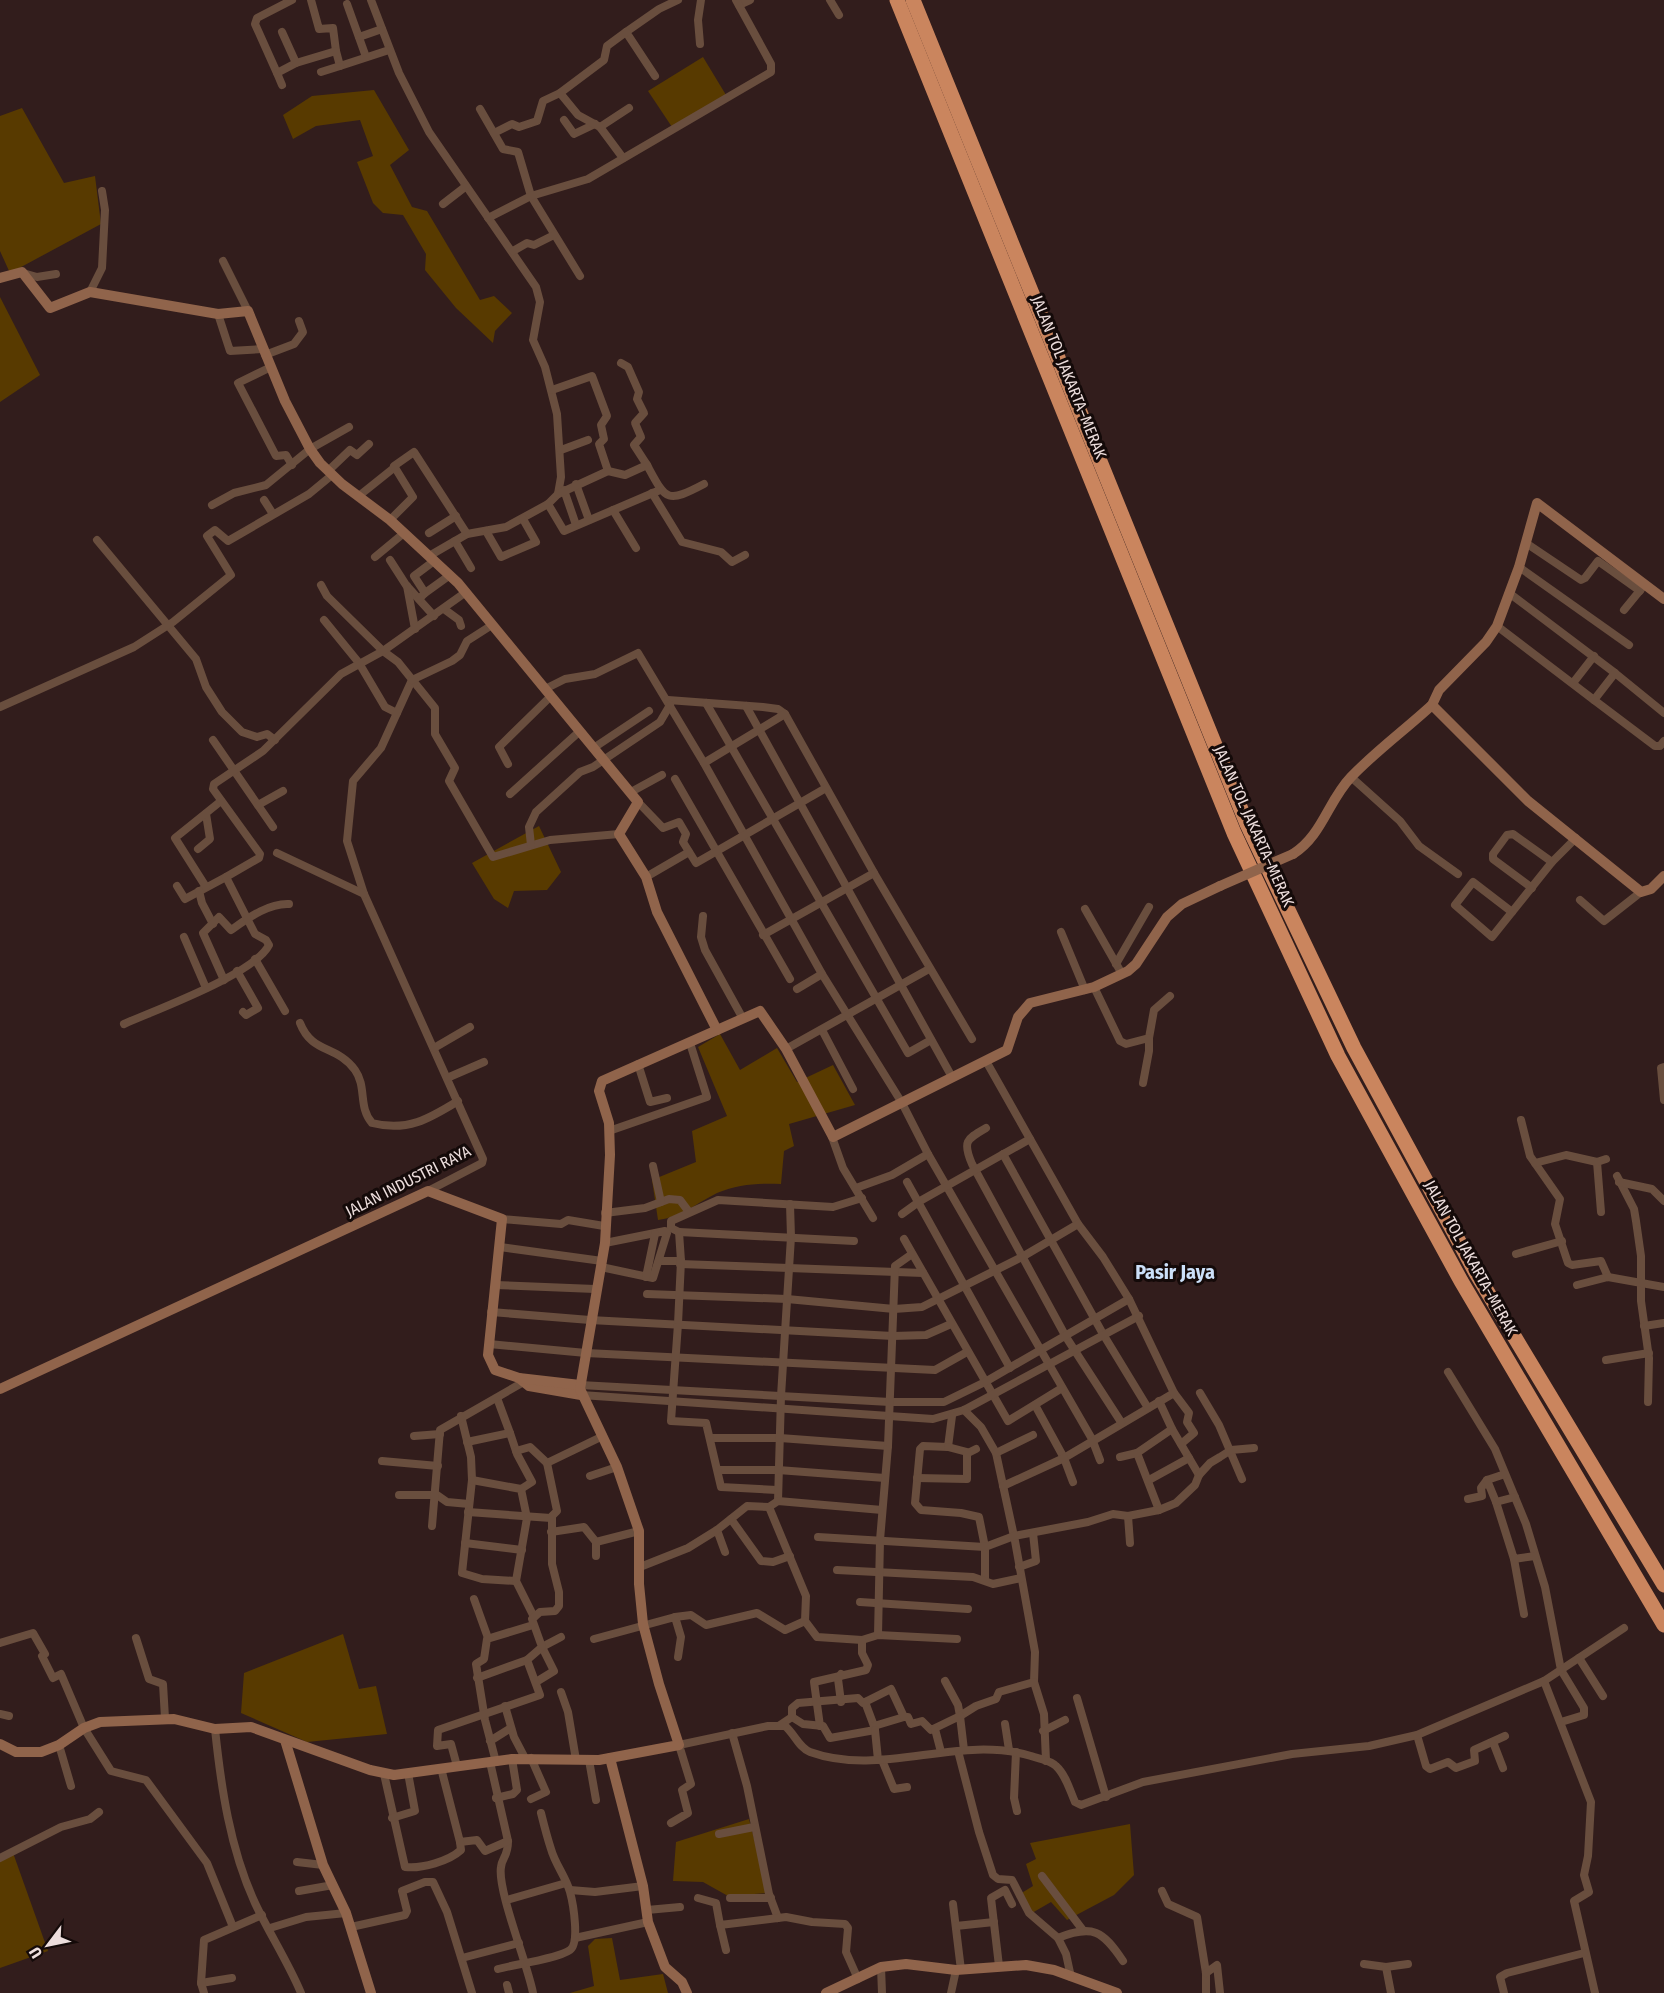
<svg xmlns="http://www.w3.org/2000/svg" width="1664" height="1993" font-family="'Fira Sans Condensed',sans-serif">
<rect width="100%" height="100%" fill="#321d1c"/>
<!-- green -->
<g fill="#583a00">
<path d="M703,57L726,95L672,127L648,91Z"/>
<path d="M374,90L409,150L390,165L412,207L427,211L480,300L494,296L512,313L495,331L493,343L456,308L425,270L426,254L403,215L383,213L373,203L357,162L373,156L360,120L316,126L293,139L283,115L312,96Z"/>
<path d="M22,108L64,183L95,176L101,224L10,273L0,251V116Z"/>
<path d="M0,297L40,375L0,402Z"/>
<path d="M539,826L561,872L547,890L514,891L508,908L494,899L472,863Z"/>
<path d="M720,1034L740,1070L777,1048L797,1082L833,1065L855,1105L789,1124L794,1146L784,1151L781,1184C758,1183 739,1184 717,1193C697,1203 681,1217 658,1220L652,1180L696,1162L692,1131L727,1116L698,1047Z"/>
<path d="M343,1634L359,1689L376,1686L387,1734L307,1742L241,1713L244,1673Z"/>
<path d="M749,1819L768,1893L728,1896L703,1882L673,1881L676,1842Z"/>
<path d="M1130,1824L1134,1875L1114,1895L1067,1920L1051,1902L1032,1913L1020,1894L1033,1886L1026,1864L1036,1859L1030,1843Z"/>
<path d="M12,1850L48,1951L0,1968V1856Z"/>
<path d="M612,1938L620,1980L663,1974L668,1993H570L594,1986L588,1946L595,1939Z"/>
</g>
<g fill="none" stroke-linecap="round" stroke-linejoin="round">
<!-- street -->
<g stroke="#694e3e" stroke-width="8">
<path d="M292,0L257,18L255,24L277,73L296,63"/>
<path d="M311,0L319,29L333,28L336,51"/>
<path d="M371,0L399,73L429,132L536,287L540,302L533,340L545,367L557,414L561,477L558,494L548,504L506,527L467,534L429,556"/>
<path d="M830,0L839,15"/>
<path d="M347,4L366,57"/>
<path d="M739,5L750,0"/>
<path d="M282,32L296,63L336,51L340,66L389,50"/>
<path d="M359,37L382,29"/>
<path d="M700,44L698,20L701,0"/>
<path d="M321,72L340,66"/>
<path d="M277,73L282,85"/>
<path d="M655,76L626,32L659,9L678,0"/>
<path d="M480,109L503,149L518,152L531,196L580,276"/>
<path d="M564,120L574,134L595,124"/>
<path d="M600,127L629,108"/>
<path d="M494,133L512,124L519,127L537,121L543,101L560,93"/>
<path d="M623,158L600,127L578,115L560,93L604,60L607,46L626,32"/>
<path d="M443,204L465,187"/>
<path d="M488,218L531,196L588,179L771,72V64L736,0"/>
<path d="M513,251L527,243L534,245L554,235"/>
<path d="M223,261L248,311"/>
<path d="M23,273L37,277L56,274"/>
<path d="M90,292L102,268L105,210L102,191"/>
<path d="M218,314L230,351L263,349"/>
<path d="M265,355L294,344L303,332L299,321"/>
<path d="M621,363L628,367L639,392L637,399L644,413L635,423L641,437L634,445L647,465"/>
<path d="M271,367L238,383L276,456L286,455L292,465"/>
<path d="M552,390L592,376L607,416L601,425L604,439L599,444L608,471"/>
<path d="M561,450L588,440"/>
<path d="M328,471L350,450L357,455L369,444"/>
<path d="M576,484L589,520"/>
<path d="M564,490L576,525"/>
<path d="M652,493L682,542L721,552L732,562L745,555"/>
<path d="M558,494L608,471L625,475L647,465C666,500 666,504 704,484"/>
<path d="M360,495L395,467"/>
<path d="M264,500L273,514"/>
<path d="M548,504L564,531L660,490"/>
<path d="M212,505L234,493L266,485L310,449L349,427"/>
<path d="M613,510L636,548"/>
<path d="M390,520L413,497L394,466L414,452L467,534"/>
<path d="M486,531L501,557L536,542L523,519"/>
<path d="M429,533L456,516"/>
<path d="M97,540L196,659L206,687L222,712L242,732L257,737L267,734L275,740"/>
<path d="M455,541L471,568"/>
<path d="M1526,543L1581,580L1585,578L1598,561L1640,591"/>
<path d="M375,557L404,533"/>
<path d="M390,560L406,585L434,616"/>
<path d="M1519,567L1629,645"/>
<path d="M321,585L327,596L383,651L398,662L435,708V734L455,768L449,781L493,857L550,840L619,834"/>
<path d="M407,586L415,629"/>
<path d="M425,593L450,575"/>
<path d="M1509,593L1615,673"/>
<path d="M419,599L425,593L414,576L434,561"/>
<path d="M444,609L459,620L461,626"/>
<path d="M1624,610L1642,588"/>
<path d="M324,620L359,663L385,707L397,713"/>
<path d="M1497,626L1594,700L1615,673L1664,713"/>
<path d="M412,680L381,748L353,781L347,841L364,894L483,1159L482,1163L428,1191"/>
<path d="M412,680L452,661L460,655L467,641L492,625"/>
<path d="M1573,683L1594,656"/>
<path d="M545,689L565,679L595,674L638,653L704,763L822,974L902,1103L928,1154L1092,1439L1100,1460"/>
<path d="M668,700L763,707L778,709L785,714L874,873L972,1039"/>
<path d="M1594,700L1655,746H1660L1664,741"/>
<path d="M706,703L908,1053L931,1040"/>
<path d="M746,706L952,1077"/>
<path d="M0,707L134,647L173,622L231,575L207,536L215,530L228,541L309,494L332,475"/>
<path d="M213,740L273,827"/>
<path d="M595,747L649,711"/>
<path d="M704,763L785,714"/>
<path d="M508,764L499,747L551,696"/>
<path d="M1351,777L1400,821L1419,846L1458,874"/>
<path d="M675,779L790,979"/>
<path d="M631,792L662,775"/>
<path d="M510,794L580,731"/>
<path d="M638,802L663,828L679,822L686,834L683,842L696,863L826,788"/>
<path d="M258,805L283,791"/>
<path d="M531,845L529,827L536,812L580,772L593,767L660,722L670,705"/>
<path d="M198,849L210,839L206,814"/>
<path d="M277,853L364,894"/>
<path d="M646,877L689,852"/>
<path d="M1473,882L1512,912L1492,937L1455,905Z"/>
<path d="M177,886L185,899L226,877"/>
<path d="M206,887L175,838L221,801"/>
<path d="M1532,888L1493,859V854L1507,835L1513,834L1552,862"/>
<path d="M199,891L202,903L213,924"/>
<path d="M1580,900L1604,921L1641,892"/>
<path d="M1085,909L1122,974"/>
<path d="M1512,912L1552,862L1576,838"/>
<path d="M703,916L701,937L705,950L742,1017"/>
<path d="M1061,932L1085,990"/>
<path d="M763,935L874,873"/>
<path d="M184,937L206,988"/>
<path d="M255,959L285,1011"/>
<path d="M1116,964L1149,907"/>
<path d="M237,971L258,1008L246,1015L243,1012"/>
<path d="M224,980L203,933L219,917L231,930C247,919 268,903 289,904"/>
<path d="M1094,987L1120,1041L1126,1044L1149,1038L1154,1010L1170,996"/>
<path d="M797,989L822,974"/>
<path d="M300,1023C312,1054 337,1045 355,1070C367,1087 358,1107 372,1123C407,1132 429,1119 458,1101"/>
<path d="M124,1024C155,1010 255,974 269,945L266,940L255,934L226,877L259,858L260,854L213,789L214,784L263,751L341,674L383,651L466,592"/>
<path d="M822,1030L853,1089"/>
<path d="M434,1048L470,1027"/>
<path d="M786,1049L929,969"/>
<path d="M986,1061L1078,1224L1103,1257L1129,1299L1174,1393L1064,1458L1035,1405"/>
<path d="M638,1064L650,1102L667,1098"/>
<path d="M1664,1067L1661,1068L1664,1100"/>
<path d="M447,1078L484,1062"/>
<path d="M1143,1083L1149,1051V1038"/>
<path d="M1521,1120L1530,1156L1560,1199L1555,1224L1568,1263L1572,1265L1601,1261L1608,1277"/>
<path d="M986,1128C967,1139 962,1141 972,1164L1066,1337L1121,1422"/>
<path d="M609,1131L707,1097L690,1043"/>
<path d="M832,1137L843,1168L873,1218"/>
<path d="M1003,1154L1103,1334L1148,1408"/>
<path d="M1597,1162L1601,1212"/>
<path d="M1535,1163L1566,1155L1597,1162L1606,1159"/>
<path d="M1617,1176L1634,1209L1636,1221L1641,1256V1301L1649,1358L1648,1402"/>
<path d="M907,1182L1010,1368"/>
<path d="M1619,1182L1652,1189L1664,1201"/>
<path d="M856,1188L892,1175L928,1154"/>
<path d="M661,1202L669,1199L680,1200L689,1212"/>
<path d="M605,1213L645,1208L661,1202L653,1166"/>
<path d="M902,1214L920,1201L1030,1139"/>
<path d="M502,1219L561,1224L568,1220L604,1226"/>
<path d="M679,1232L671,1228V1221L718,1200L833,1207L862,1198"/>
<path d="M904,1239L1008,1421L1062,1388"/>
<path d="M500,1247L602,1261"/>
<path d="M1516,1254L1562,1241"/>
<path d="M660,1261H681"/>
<path d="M680,1264L923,1273"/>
<path d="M601,1267L653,1278L667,1233L665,1231L605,1243"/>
<path d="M646,1277L655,1234"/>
<path d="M495,1285L595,1289"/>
<path d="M1577,1285L1608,1277L1664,1287"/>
<path d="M647,1294L787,1299L894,1309L922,1307L1022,1257L1078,1224"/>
<path d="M491,1312L590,1320L893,1336L926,1335L951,1324"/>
<path d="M1644,1326L1664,1323"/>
<path d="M489,1344L586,1353L935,1370L967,1352"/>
<path d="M1606,1360L1649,1353"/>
<path d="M1448,1372L1495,1449L1526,1524L1545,1587L1561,1670L1584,1708V1715L1561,1722"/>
<path d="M580,1385L890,1402H944L985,1382L1129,1299"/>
<path d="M1174,1393L1189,1413L1187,1422L1194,1433L1181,1444"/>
<path d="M1200,1393L1219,1425L1242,1479"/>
<path d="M581,1395L933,1419L964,1410L1139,1316"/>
<path d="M1159,1401L1172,1429L1199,1475"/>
<path d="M964,1410L981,1427L996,1453L1015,1541L1035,1652L1034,1682L1044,1714L1046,1761"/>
<path d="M461,1416L471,1457L472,1480L462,1573L482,1579L516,1581"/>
<path d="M952,1416L948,1447L923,1446L920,1449L915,1503L921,1510L961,1513L979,1517L985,1547V1580"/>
<path d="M510,1433L517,1454L532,1482L521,1489"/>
<path d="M414,1436L440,1434"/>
<path d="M711,1438H780L888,1446"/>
<path d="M467,1442L510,1433L497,1398"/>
<path d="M516,1451L530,1447L547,1463L603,1436"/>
<path d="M968,1453L976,1449"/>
<path d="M996,1453L1033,1435"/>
<path d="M1137,1453L1159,1510"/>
<path d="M1120,1457L1137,1453L1172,1429"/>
<path d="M382,1461L438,1466"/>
<path d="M718,1470H778L885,1478"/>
<path d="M590,1476L617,1467"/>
<path d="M917,1478L967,1479V1452L948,1447"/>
<path d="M472,1480L521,1489L527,1518L516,1581L534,1617"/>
<path d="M1149,1480L1189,1458"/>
<path d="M1003,1486L1064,1458L1073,1482"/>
<path d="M777,1490L721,1487L706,1423L671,1421L678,1324L681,1261L679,1232L854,1241"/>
<path d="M399,1495H437L447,1502L469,1504"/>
<path d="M1515,1497L1496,1502L1514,1559L1535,1556"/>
<path d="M1468,1499L1482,1496L1481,1488L1487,1480"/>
<path d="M778,1501L781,1396L791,1237L790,1204"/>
<path d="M1496,1502L1487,1480L1505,1474"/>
<path d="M769,1507L806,1596L805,1621L817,1637L862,1640L878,1635L957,1639"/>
<path d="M468,1512L551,1518"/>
<path d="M1128,1516L1130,1543"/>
<path d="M731,1519L761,1561L773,1562L790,1556"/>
<path d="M432,1526L440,1430L527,1380"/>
<path d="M717,1530L725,1552"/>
<path d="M551,1532L584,1527L596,1542"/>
<path d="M818,1537L985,1547L1014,1536L1088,1522L1113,1514L1128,1516L1159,1510L1176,1503L1195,1485L1199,1475L1210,1463L1220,1457L1231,1450L1254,1448"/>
<path d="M465,1543L522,1550"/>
<path d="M596,1556V1542L639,1531"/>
<path d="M1514,1559L1524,1614"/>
<path d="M640,1567L688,1548L717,1530L747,1506L769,1507L778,1501L882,1510"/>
<path d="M1019,1567L1036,1561L1033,1533"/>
<path d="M837,1570L973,1577L993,1584L1021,1578"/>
<path d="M474,1599L488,1638"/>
<path d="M860,1602L968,1609"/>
<path d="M675,1617L691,1615L706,1625L757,1613L785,1630L805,1621"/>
<path d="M878,1635L880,1540L888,1446L895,1266L912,1254"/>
<path d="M136,1638L149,1679L163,1684L165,1718"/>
<path d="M594,1639L675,1617L681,1637L678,1657"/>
<path d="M0,1643L33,1633L45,1654L42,1656L53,1678L61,1674L84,1728L111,1771L146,1780L207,1863L233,1927"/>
<path d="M1579,1658L1603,1696"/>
<path d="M841,1674L838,1679L841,1702"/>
<path d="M477,1678L527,1660"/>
<path d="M945,1681L958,1705L960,1716"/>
<path d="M1544,1681L1591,1802L1588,1856L1584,1875L1589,1892L1574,1901L1595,1993"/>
<path d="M536,1682L554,1671L542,1647L561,1637"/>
<path d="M561,1692L568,1712L576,1760"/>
<path d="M1077,1698L1106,1797"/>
<path d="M865,1702L874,1726"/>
<path d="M505,1706L514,1737L525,1758"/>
<path d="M0,1714L9,1716"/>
<path d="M960,1716L976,1706L996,1699L999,1692L1034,1682"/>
<path d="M792,1717L803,1724L823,1726L830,1738L875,1730L874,1726L904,1717"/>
<path d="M1005,1724L1009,1750"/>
<path d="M780,1725L792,1717V1708L798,1703L858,1698L863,1703L891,1689L904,1717H908L911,1724L922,1721L931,1730L960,1716L964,1750"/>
<path d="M820,1726L814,1682L866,1670L868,1665L862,1653V1640"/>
<path d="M215,1729C221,1787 230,1849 255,1903C269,1933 288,1962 301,1993"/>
<path d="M935,1729L941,1752"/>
<path d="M875,1730L878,1760"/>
<path d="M1043,1731L1065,1720"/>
<path d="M732,1733L747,1786L769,1894L778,1918"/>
<path d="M1417,1735L1426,1766L1430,1769L1448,1762L1456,1768L1475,1761L1474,1750L1505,1736"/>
<path d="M490,1741L511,1728"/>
<path d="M1493,1742L1503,1768"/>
<path d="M59,1745L71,1786"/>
<path d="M958,1751L979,1832L993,1875L998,1879L1012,1880L1029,1913L1058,1938"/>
<path d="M1016,1752L1014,1798L1017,1811"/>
<path d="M589,1760L596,1800"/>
<path d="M882,1760L894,1789L907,1787"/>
<path d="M490,1762L508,1841C508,1857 502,1857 501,1867C497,1890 528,1965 533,1993"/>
<path d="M496,1762L485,1720L476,1664L484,1659L487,1639L533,1625"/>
<path d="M457,1766L451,1744L437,1746L438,1730L540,1695L527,1660L542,1647L532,1619L540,1612L555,1611L559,1606V1592L552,1564V1516L557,1511L547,1463"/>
<path d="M441,1768L460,1842L477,1840L485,1851L508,1841"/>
<path d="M384,1774L405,1867C422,1869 449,1861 461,1850L460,1842"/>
<path d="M496,1798L513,1794L517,1790L512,1759"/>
<path d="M531,1799L546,1792L531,1758"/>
<path d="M392,1818L415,1811L408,1773"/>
<path d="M671,1823L688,1813L682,1790L691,1784L679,1745L768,1726H785C794,1733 799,1748 810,1752C882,1778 958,1734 1031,1756C1039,1759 1050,1760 1056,1766C1066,1775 1070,1791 1075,1802L1081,1805L1143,1782L1292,1754L1369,1746L1417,1735L1544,1681L1624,1628"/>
<path d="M719,1834L754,1827"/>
<path d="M0,1858L61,1827L90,1819L99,1812"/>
<path d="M297,1862L323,1865"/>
<path d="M1042,1876L1082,1929"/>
<path d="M570,1890L595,1892L643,1886"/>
<path d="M299,1891L333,1885"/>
<path d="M1162,1891L1168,1904L1197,1917L1206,1973V1993"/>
<path d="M698,1898L716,1903L720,1925L786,1917L812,1922L845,1924L848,1928L846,1952L858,1979"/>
<path d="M730,1898H771"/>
<path d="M507,1900L566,1883"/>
<path d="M953,1904L961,1970"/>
<path d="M647,1910L680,1907"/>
<path d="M720,1925L726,1950"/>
<path d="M956,1926L994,1922"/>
<path d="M351,1927L405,1915L407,1911L402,1891L425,1882H433L447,1912L472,1993"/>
<path d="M270,1928L306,1917L346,1913"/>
<path d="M575,1938L648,1922"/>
<path d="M462,1958L519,1943"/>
<path d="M1364,1964L1386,1967L1391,1993"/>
<path d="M999,1966L991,1898L1005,1890L1012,1904"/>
<path d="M881,1967L882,1993"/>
<path d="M1386,1967L1408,1964"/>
<path d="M498,1969C516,1964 557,1959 570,1950C580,1943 573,1903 570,1892C566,1877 555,1864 551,1849C547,1837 544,1825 541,1813"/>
<path d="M1206,1973L1217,1965L1220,1993"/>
<path d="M1071,1977L1066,1954L1058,1938C1093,1924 1103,1931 1123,1961"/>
<path d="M201,1983L232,1978"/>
<path d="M507,1985L509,1993"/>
<path d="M204,1993L201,1983L204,1940L262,1915"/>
<path d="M951,1993L956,1970"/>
<path d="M1504,1993L1500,1977L1507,1973L1584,1953"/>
</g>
<!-- secondary -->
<g stroke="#90644b" stroke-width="10">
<path d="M0,278L22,272L50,308L90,292L218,314L248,311L285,401L310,449L320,463L342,484L390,520L458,583L638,802L619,834L646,877L657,912L717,1030"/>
<path d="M1432,705L1528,801L1641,892L1651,889L1664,876"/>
<path d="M1293,854C1322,836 1328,801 1351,777C1376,751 1406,729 1432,705L1439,690L1486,642L1497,626L1519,567L1537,503L1664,599"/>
<path d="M519,1378L529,1386L581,1395"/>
<path d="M0,1389L428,1191L502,1219L488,1355L495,1370L519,1378L580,1385"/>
<path d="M285,1740L323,1865L346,1913L371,1993"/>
<path d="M0,1744L16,1752H41L59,1745L84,1728L100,1722L174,1719L215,1729L251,1727L370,1770L394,1775L512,1759L599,1760L679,1745L659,1684L643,1624L639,1584V1531L617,1467L580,1389L605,1243L610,1155L609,1123L599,1091L602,1081L760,1011L786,1049L833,1137L1007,1050L1018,1017L1030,1003L1094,987L1128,971L1136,964L1167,917L1182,904L1220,886"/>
<path d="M610,1758L643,1886L648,1922L665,1967L682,1982L687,1993"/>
<path d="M826,1993L881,1967L906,1964L956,1970L1026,1965L1054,1970L1117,1993"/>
</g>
<!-- highway -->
<g stroke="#ca855e" stroke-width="15">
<path d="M897,0L1234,833L1338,1056L1461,1281L1664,1625"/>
<path d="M913,0L1247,824L1354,1048L1476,1273L1664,1585"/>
</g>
<!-- secondary-bridge -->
<path stroke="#90644b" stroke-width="10" d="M1220,886L1293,854"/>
</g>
<g text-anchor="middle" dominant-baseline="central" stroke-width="6" stroke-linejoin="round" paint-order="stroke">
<!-- street labels -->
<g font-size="16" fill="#ecdddc" stroke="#140a09">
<text transform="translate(1069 377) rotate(68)">JALAN TOL JAKARTA–MERAK</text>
<text transform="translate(1254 826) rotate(66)">JALAN TOL JAKARTA–MERAK</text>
<text transform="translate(408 1181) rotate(-27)">JALAN INDUSTRI RAYA</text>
<text transform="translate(1471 1258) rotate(61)">JALAN TOL JAKARTA–MERAK</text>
</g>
<!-- quarter labels -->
<g font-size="20" font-weight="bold" fill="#cce0f9" stroke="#140a09">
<text x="1175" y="1272">Pasir Jaya</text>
</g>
</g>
<!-- north arrow -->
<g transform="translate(48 1945) rotate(238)" stroke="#140a09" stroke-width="4.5" paint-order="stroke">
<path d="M0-4.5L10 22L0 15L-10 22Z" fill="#ecdddc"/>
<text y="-9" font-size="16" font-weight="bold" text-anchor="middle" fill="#ecdddc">U</text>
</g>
</svg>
